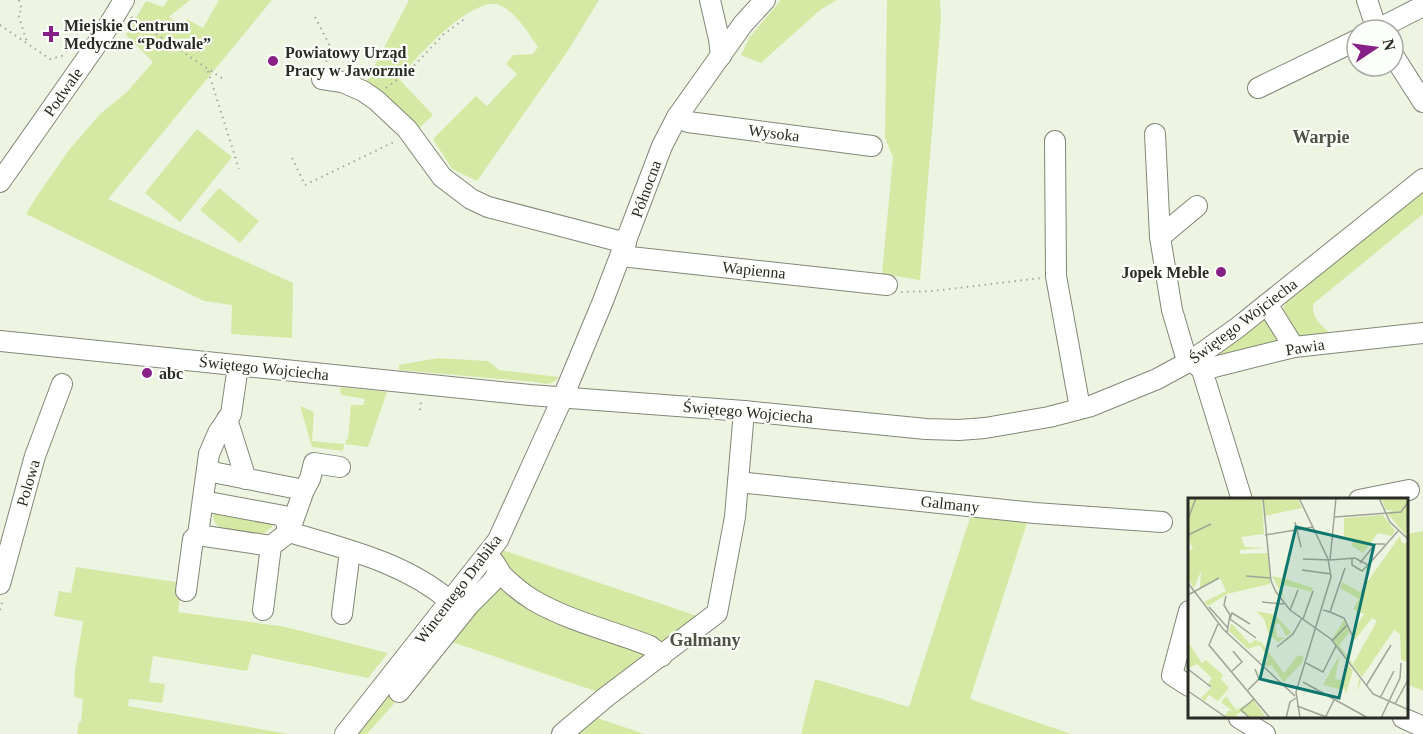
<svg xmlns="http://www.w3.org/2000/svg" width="1423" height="734" font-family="Georgia,serif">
<rect width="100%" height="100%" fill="#eef4e2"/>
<!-- green -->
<g fill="#d5e9a5">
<path d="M168,0H190L169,17L181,25L187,19L203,28L219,0H272L108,199L293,283L292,338L231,334L232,305L204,301L26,214L37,196L69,150L100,114L127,92L153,62L126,35L146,1L163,7Z"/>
<path d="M409,0H599L567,52L477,181L452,169L433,139L476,96L487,106L517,74L506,64L513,55L533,54L538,47C527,32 515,10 497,4C468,0 415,58 399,79L433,115L416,131C402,111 387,94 366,82Z"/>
<path d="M781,0H837L820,10L761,63L741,55L749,38Z"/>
<path d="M887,0H940L941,18L920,280L882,274L893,157L885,138Z"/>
<path d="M197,129L232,157L180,222L145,193Z"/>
<path d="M219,188L259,221L240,243L200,210Z"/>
<path d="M1423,188V214L1313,304C1312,318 1321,326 1331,334L1299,337L1282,312L1288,297Z"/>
<path d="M1266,320C1273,329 1280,334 1274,345L1212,358V355L1258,321Z"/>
<path d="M438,358L488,361L499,370L559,377C552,385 547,385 537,382L399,370V365Z"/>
<path d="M340,387L387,392L368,447L345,444L346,440L348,439L351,405H363L365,399L341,395Z"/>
<path d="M300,406L314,412L312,441L344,444L343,451L312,447Z"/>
<path d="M220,511L271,521L272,527L262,535C247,533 214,535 213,516Z"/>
<path d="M971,515L1027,523L970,699L1071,734H801L815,679L909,707Z"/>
<path d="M1423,531V691L1406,684L1407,534Z"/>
<path d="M500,549L700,617L660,650L513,582L499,555Z"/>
<path d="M486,565L494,568L399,698L367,734H350Z"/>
<path d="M76,567L182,583L178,612L286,627L388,653L368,678L252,654L247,671L153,656L149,682L165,684L162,703L129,699L128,706L289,734H77L79,722H81L83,699L74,697L75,670L83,621L54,616L59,591L71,593Z"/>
<path d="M494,583L650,654L604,694L449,641Z"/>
<path d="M594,717L645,734H572Z"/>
</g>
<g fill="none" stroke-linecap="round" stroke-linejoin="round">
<!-- minor casing -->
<g stroke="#828777" stroke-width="22">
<g id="minor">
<path d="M710,0L719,39L721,56"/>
<path d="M1367,0L1377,30"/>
<path d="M1376,30L1423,6"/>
<path d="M1393,55L1423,102"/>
<path d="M322,79L342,82L363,91L376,100L407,129L442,177L471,199L488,207L626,243"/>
<path d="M1258,88L1357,40"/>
<path d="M677,117L688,122L872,146"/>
<path d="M1155,134L1160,237L1172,310L1185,354L1202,370L1242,500"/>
<path d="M1055,141L1056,276L1080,408"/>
<path d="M0,182L101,38L124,0"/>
<path d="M1160,237L1197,206"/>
<path d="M621,256L887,285"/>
<path d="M1267,304L1294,347"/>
<path d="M0,341L530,395L744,411L926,429L959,430L985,428L1049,417L1091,406L1157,379L1192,360L1237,328L1423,179"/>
<path d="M238,366L231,414L218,433L209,454L198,535L271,546L289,532C345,549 404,562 450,601"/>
<path d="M1202,370L1294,347L1423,333"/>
<path d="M744,411L738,482L1035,513L1162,522"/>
<path d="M227,419L246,479"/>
<path d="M207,471L304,490L289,532"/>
<path d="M304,490L310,479L314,463L340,467"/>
<path d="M1359,500L1409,490"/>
<path d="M203,501L284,516L289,532"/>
<path d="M486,556C497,562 496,568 503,576C512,585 522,593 533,600C569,621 612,631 650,646L662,656"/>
<path d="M0,584L35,456L62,384"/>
<path d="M186,591L193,539L198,535"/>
<path d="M263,610L271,546"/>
<path d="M1189,611L1172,675L1189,686"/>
<path d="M342,614L350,551"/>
<path d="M399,692L469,605L492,582L499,571"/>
<path d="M1239,718L1265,734"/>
<path d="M1403,718L1423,727"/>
<path d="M345,734L498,540L563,397L603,301L662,146L677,117L743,24L765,0"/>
<path d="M562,734L606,697L717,613L735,517L738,482"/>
</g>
</g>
<!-- path -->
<g stroke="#a4a99b" stroke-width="2" stroke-dasharray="1.5 4.5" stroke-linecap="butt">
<path d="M19,0L22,10L18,14L27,42"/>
<path d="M131,17L223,79"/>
<path d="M315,17L331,48L326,62"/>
<path d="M0,25L50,59L62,56L66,58"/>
<path d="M208,71L239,169"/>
<path d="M386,88L409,71L443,35L467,17"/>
<path d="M292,158L305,185L396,141"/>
<path d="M901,292L933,291L1041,278"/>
<path d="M420,410L421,401"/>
<path d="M0,610L3,599"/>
</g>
<!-- minor -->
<use href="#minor" stroke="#fff" stroke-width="20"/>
</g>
<!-- markers -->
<g fill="#872087" stroke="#fdfffb" stroke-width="2">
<path d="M48 25h6v6h6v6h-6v6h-6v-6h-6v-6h6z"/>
<circle cx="273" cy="61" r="6"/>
<circle cx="1221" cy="272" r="6"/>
<circle cx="147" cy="373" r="6"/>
</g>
<g text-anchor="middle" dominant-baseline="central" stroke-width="4.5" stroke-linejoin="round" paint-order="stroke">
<!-- poi labels -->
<g font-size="16" font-weight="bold" fill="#292b24" stroke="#fdfffb" text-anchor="start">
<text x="64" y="25">Miejskie Centrum<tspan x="64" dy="18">Medyczne “Podwale”</tspan></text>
<text x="285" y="52">Powiatowy Urząd<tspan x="285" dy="18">Pracy w Jaworznie</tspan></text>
<text x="1209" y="272" text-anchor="end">Jopek Meble</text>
<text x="159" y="373">abc</text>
</g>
<!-- street labels -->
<g font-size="16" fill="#292b24" stroke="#fdfffb">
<text transform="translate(63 92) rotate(-55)">Podwale</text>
<text transform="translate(774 133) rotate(7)">Wysoka</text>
<text transform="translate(646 189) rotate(-70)">Północna</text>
<text transform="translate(754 270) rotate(6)">Wapienna</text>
<text transform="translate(1243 321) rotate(-37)">Świętego Wojciecha</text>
<text transform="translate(1305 347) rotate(-9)">Pawia</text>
<text transform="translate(264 368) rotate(6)">Świętego Wojciecha</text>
<text transform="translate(748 412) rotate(5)">Świętego Wojciecha</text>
<text transform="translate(28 483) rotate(-74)">Polowa</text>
<text transform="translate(950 504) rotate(6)">Galmany</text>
<text transform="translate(458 589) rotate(-53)">Wincentego Drabika</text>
</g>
<!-- neighbourhood labels -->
<g font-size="18" font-weight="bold" fill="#4f5345" stroke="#fdfffb">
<text x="1321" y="137">Warpie</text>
<text x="705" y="640">Galmany</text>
</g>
</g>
<!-- overview -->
<g transform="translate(1188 498)">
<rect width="220" height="220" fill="#eef4e2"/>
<path d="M0,0H74L76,36L53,39L57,49L78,50L52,52V56L80,55L82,86L39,96L20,108L16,104L38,93L32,80L12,90L13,73L6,90L0,81V54L5,50L0,41ZM76,0H109L114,10L76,18ZM193,0H220L218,37L199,15L205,12H198ZM195,17L207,33L204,38L190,35L175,55L164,48L165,41L156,40V20ZM212,38L214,45H221V159L217,164L213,161L212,136L206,132L174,179L144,141L156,122L162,134L151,147L165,166L189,123L184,120L167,142L164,135L176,116L165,111L171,101L152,90L154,84L172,94ZM84,78L98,81L125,90L124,94L92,86L97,103ZM68,113L87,117L104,135L98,138L91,125L87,127L89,139L97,140L90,144L80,135L76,121ZM43,125L62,146L67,142L73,144L96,175L110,157L116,159L114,165L96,184L83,167L79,169L71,161L79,164L80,160L72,147L60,151L41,133ZM0,144L14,165L18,162L35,177L33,181L41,190L30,203L21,197L17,203L13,200L24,189L20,186L24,180L9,166L1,170ZM152,156L147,181L153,182L160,166L173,183L169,194L171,181L165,172L158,196L156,189L155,192L135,187ZM38,198L48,212L66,202L77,218L63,220L53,214L48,217L50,220H39L36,218L41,212L46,214L33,204Z" fill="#d5e9a5"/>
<path fill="none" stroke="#9fa496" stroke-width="1.5" d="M75,0L83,83L88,94L102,112L143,141L185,196L221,212M111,0L140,61L143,79L108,194L112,220M191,0L202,24L221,42M147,19L213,14L221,3M0,21L8,0M107,24L113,49M0,37L23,26M77,37L125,29M115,61L142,62M142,62L167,60L180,67L174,73L164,67V60M142,62L148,0M172,65L187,46H197M180,67L210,33M114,72L143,76M58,78L83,80M0,85L35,131L107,198M0,97L31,80M38,98L36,107L42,117L39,135M74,104L96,106M21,109L40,130M102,112L110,92M135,112L142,114L157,70M142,114L156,120L166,141M115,121L125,93M30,126L21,147L82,220M62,126L44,115L42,121L68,140M144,143L159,127M89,149L105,136L114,120M118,165L135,174L148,148M0,171L23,189M44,173L54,164L45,153M115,184L180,220M178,188L203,147M60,192L71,181L67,171M0,193L39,220M192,200L206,173M207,206L221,180M109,208L141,220M62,220L53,212L66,201M98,220L102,204L108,200M137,220L146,202M193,220L212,180L213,165"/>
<path fill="#0f766e" fill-opacity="0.15" stroke="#0f766e" stroke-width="3" d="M108,29L186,47L151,200L72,181Z"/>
<rect width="220" height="220" fill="none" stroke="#292b24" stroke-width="3"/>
</g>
<!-- north arrow -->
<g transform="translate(1375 48) rotate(77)"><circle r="28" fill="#fdfffb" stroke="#a8aaa5" stroke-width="1.5"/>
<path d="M0-4.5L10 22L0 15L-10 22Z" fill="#872087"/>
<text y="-9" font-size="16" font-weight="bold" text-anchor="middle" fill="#292b24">N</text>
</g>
</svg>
